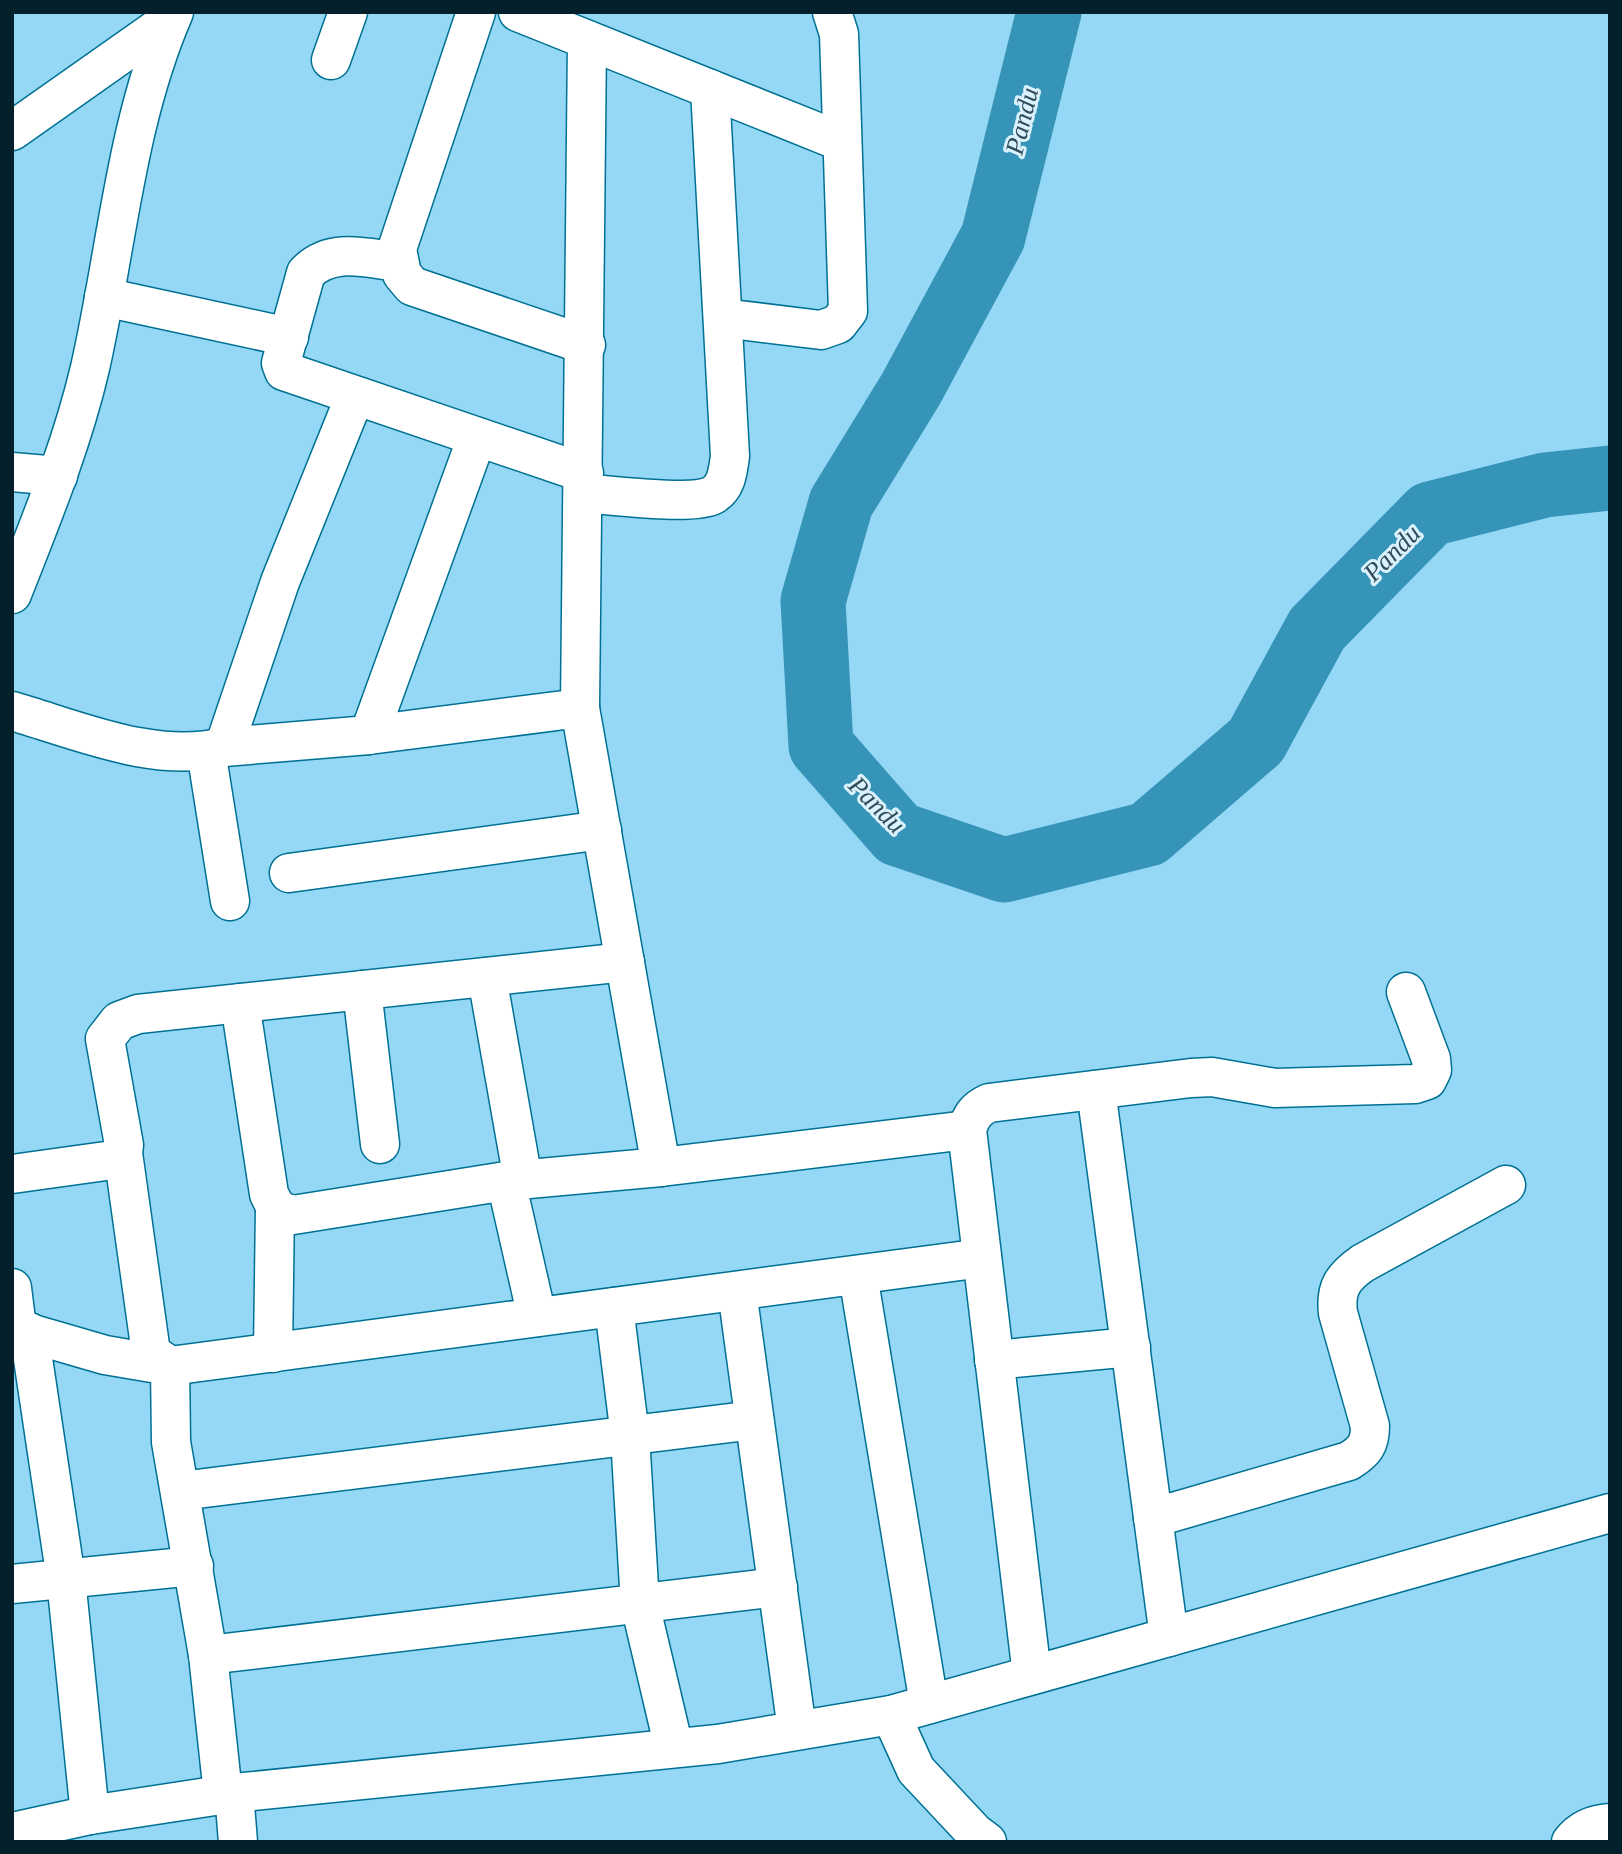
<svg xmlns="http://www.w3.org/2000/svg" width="1622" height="1854" font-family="Georgia,serif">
<rect width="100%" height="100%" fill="#94d8f6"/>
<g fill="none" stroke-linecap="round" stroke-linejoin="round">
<!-- river -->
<path stroke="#3594b8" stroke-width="65" d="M1049,12L993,237L911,389L841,503L813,601L821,746L898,834L1004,870L1148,834L1256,741L1317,629L1430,514L1545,485L1610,478"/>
<!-- minor casing -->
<g stroke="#007193" stroke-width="41">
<g id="minor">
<path d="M476,12L397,249L402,274L412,286L586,345"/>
<path d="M518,12L842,142"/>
<path d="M331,60L348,12"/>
<path d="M12,131L171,19"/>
<path d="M397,262C366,258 331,247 306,273L281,363L284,371L584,473"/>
<path d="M104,297L289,337"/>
<path d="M723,318L821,330L838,324L848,311L839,34L832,12"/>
<path d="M12,472L58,476"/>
<path d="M583,493C610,495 693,506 713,495C727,487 728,470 730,456L710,89"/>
<path d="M12,594C41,520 72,445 90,368C117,249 125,125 174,12"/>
<path d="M580,708L661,1167"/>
<path d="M12,711C78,730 154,764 224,747L369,735L580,708L587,40"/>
<path d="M369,735L477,437"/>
<path d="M224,747L280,582L355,396"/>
<path d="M206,751L230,901"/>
<path d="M289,873L602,830"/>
<path d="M487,977L523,1180"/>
<path d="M362,990L380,1144"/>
<path d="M240,1003L269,1194L277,1210L293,1215L506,1181L661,1167L967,1130"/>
<path d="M1096,1090L1169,1637"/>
<path d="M123,1153L151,1353L170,1366L982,1258"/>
<path d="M12,1174L113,1160L123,1153L124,1145L105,1039L119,1021L138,1014L625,962"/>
<path d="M506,1181L537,1317"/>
<path d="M858,1275L929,1704"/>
<path d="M12,1288L17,1328"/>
<path d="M737,1291L797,1730"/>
<path d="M614,1307L630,1436L640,1604L674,1748"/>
<path d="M12,1328L105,1355L170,1366L171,1442L208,1655L223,1794"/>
<path d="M29,1332L66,1579L90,1815"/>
<path d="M273,1353L275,1205"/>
<path d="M994,1360L1131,1347"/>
<path d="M181,1491L754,1420"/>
<path d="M1153,1518L1349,1461C1365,1451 1370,1444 1370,1426L1338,1313C1335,1288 1343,1277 1363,1263L1506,1185"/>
<path d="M12,1584L194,1566"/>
<path d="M208,1655L778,1587"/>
<path d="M1032,1675L967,1130C971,1116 976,1109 989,1103L1191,1078L1212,1077L1275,1088L1415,1084L1427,1080L1432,1070L1431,1059L1406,992"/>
<path d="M234,1793L238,1842"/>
<path d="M1571,1842C1581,1829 1594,1824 1610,1823"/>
</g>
</g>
<!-- tertiary casing -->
<g stroke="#007193" stroke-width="41">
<g id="tertiary">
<path d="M891,1715L916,1770L975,1833L987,1842"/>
<path d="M12,1832L90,1815L234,1793L718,1744L891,1715L1610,1513"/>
</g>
</g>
<!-- minor -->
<use href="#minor" stroke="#fff" stroke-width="38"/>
<!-- tertiary -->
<use href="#tertiary" stroke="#fff" stroke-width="38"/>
</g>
<g text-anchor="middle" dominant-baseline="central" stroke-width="6" stroke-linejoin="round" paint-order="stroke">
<!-- water labels -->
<g font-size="26" font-style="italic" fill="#304c59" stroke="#daf2fd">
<text transform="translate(1022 121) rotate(-76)">Pandu</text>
<text transform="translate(1392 553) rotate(-45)">Pandu</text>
<text transform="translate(877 805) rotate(45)">Pandu</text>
</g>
</g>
<!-- border -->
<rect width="1622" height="1854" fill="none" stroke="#04202b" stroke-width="28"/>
</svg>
